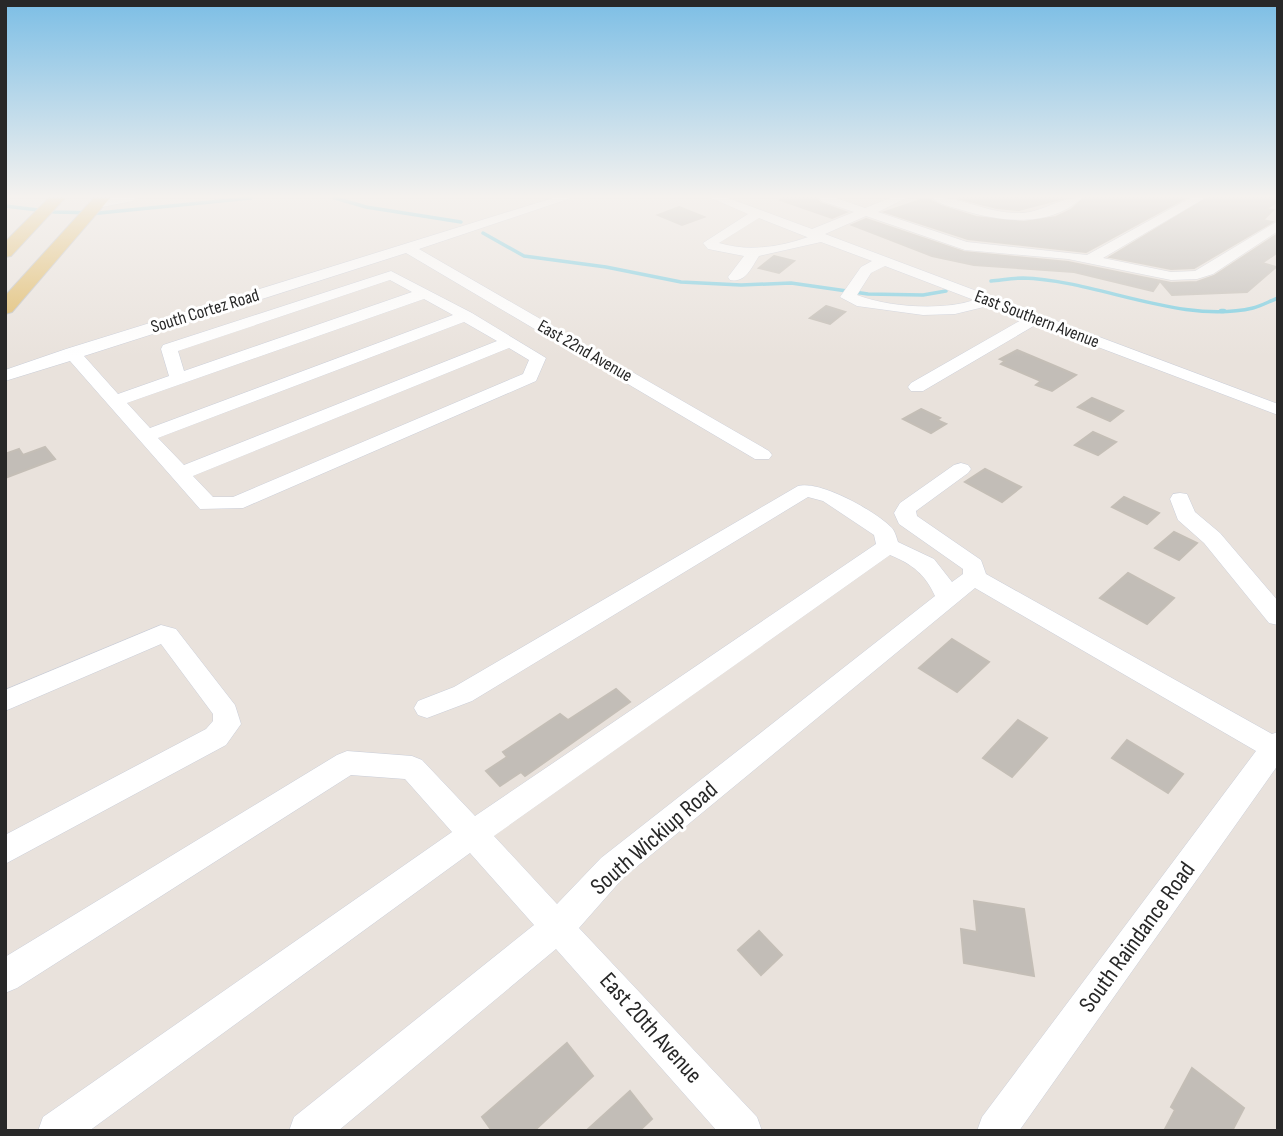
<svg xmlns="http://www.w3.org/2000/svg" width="1283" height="1136" font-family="'Sofia Sans Condensed',sans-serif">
<rect width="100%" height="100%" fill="#e9e2dc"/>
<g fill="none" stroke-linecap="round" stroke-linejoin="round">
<!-- stream-far1 -->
<g stroke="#7acde0" stroke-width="3.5">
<path d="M335,198L366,207L461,222"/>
<path d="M5,206L55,212L99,213L251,198"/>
<path d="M483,233L524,256L606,267L681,282L741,285L791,283L868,294L923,295L946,291"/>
<path d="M991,281C1002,280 1013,278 1023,278C1096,280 1181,325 1253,308C1261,306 1270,301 1278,298"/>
</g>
<!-- stream -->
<path stroke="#7acde0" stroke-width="4.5" d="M1221,311H1224"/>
</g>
<!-- building -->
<g fill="#c2bdb7" stroke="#c4beb6" stroke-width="2">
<path d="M781,198H816L820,203L846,212L832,218L780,200Z"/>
<path d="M926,198L941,206L976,217L1024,222L1056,217L1071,210L1084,198H1185L1086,252L968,239L885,212Z"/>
<path d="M957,198H1064L1019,210L997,208Z"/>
<path d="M1207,198H1278V201L1266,209L1273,210L1263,220L1272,222L1194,268L1171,269L1110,257Z"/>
<path d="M679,207L704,217L682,225L658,215Z"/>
<path d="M866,219L964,252L1068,262L1171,283L1197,282L1214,276L1278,234V252L1262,263L1276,267L1247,292L1172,295L1160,281L1153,291L1074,272L974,265L932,256L852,225Z"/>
<path d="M774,256L794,261L779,273L759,268Z"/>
<path d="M826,306L845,312L830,324L810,318Z"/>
<path d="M1017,350L1055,366L1076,375L1052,391L1036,385L1041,381L1001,364L1005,361L1000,359Z"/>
<path d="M1092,398L1123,411L1110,421L1078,407Z"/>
<path d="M921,409L940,418L937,420L946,424L931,433L903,419Z"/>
<path d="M1093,432L1116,442L1098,455L1075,445Z"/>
<path d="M45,447L55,459L5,478V454L19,449L23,455Z"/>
<path d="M985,469L1021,487L1002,502L965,482Z"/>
<path d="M1124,497L1159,513L1147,524L1112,507Z"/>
<path d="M1174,532L1197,543L1179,560L1155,548Z"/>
<path d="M1128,573L1174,598L1147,624L1100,598Z"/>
<path d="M952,639L989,662L957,692L919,668Z"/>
<path d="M616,689L630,702L525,776L521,772L500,786L486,771L507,757L503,752L560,714L568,720Z"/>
<path d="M1018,720L1047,738L1012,777L983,758Z"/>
<path d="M1127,740L1183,774L1168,793L1112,758Z"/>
<path d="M974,901L1024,909L1034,976L964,963L961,929L977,932Z"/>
<path d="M759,931L782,955L761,975L738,950Z"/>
<path d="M567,1043L593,1076L534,1131H492L482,1117Z"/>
<path d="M1192,1068L1244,1108L1232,1131H1164L1175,1110L1171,1107Z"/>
<path d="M630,1091L652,1119L639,1131H586Z"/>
</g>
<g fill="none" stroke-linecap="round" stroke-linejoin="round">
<!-- minor casing -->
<g stroke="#caced9" stroke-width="1">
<g id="minor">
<path d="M111,198H135L133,201L97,208L91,204Z"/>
<path d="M553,198H571L419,249L769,451L772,455L769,459H755L406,253L84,356L118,394L169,376L161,349L163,345L391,271L472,313L546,358L536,381L243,508L200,509L70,361L5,381V370L66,349ZM390,280L412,292L184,371L178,351ZM424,299L453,315L150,428L127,403ZM464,322L497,341L184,465L158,438ZM509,348L529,360L523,374L233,497H213L193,476Z"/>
<path d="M711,198H728L812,229L854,212L821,201L819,198H836L865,208L890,198H906L878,212L967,242L1087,255L1190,198H1205L1103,258L1171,272L1195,271L1278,221V231L1213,274L1197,279L1171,280L1068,259L965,250L866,216L825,234L1278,404V415L1037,324L923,391H911L908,387L911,383L1023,319L988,306L955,314L923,315L857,306L840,297L861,267L872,261L821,242L759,256C751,268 746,283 730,280L728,277L744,256L708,249L703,243L748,214ZM759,218L807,237H808C779,247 749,252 719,243ZM885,266L974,300C942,311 888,307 857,295L871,273Z"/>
<path d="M932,198C961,196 988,214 1019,213C1042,213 1059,197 1082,198C1049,228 1001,222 962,210C952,207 939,204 932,198Z"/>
<path d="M961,463L968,465L971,469L968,473L916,511L917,516L981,560L986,574L1272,734L1278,732V765L1019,1131H977L982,1117L1256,751L975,588L623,878L579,928L757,1117L762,1131H717L556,949L338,1131H289L294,1117L534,925L470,853L89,1131H38L43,1117L452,832L405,779L351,775L17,988L5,993V957L337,755L347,751L412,756L422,760L475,816L876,544L874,535L823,501L808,497L472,701L427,718L418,715L414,708L418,701L454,687L798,486C820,480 875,511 891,527C895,531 896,536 898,542L934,559L952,582L963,574V569L899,524L894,513L900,503L954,465ZM890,555C912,564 925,574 935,596L601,858L557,904L494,836Z"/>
<path d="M1180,493L1187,494L1195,512L1220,533L1278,601V625L1269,623L1204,543L1178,520L1170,499L1173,494Z"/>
<path d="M161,625L176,629L235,705L241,724L226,745L5,864V835L206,729L213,721V714L161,644L5,711V690Z"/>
</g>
</g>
<!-- major casing -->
<g stroke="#c3c3c3" stroke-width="2">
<g id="major">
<path d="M49,198H65L11,256L5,257V242Z"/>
<path d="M94,198H110L12,312L5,314V296Z"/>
</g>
</g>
<!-- minor -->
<use href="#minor" fill="#fff" fill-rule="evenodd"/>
<!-- major -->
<use href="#major" fill="#e0bb6a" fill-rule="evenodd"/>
</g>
<!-- sky -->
<linearGradient id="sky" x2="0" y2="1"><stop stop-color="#7cbee5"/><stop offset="0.55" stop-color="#f5f2ef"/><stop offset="1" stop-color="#f5f2ef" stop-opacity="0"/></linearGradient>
<rect width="1283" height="357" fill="url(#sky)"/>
<g text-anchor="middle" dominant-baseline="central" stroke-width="6" stroke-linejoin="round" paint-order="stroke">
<!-- far-street labels -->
<g font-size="18" fill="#282828" stroke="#fff">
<text transform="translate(205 311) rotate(-17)">South Cortez Road</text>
<text transform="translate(1037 319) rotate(21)">East Southern Avenue</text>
<text transform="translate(585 351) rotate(30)">East 22nd Avenue</text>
</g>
<!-- near-street labels -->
<g font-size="24" fill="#282828" stroke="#fff">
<text transform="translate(654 838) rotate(-41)">South Wickiup Road</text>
<text transform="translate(1137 937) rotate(-54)">South Raindance Road</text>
<text transform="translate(651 1028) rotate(48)">East 20th Avenue</text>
</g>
</g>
<!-- border -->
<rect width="1283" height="1136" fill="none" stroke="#282828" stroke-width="14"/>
</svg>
